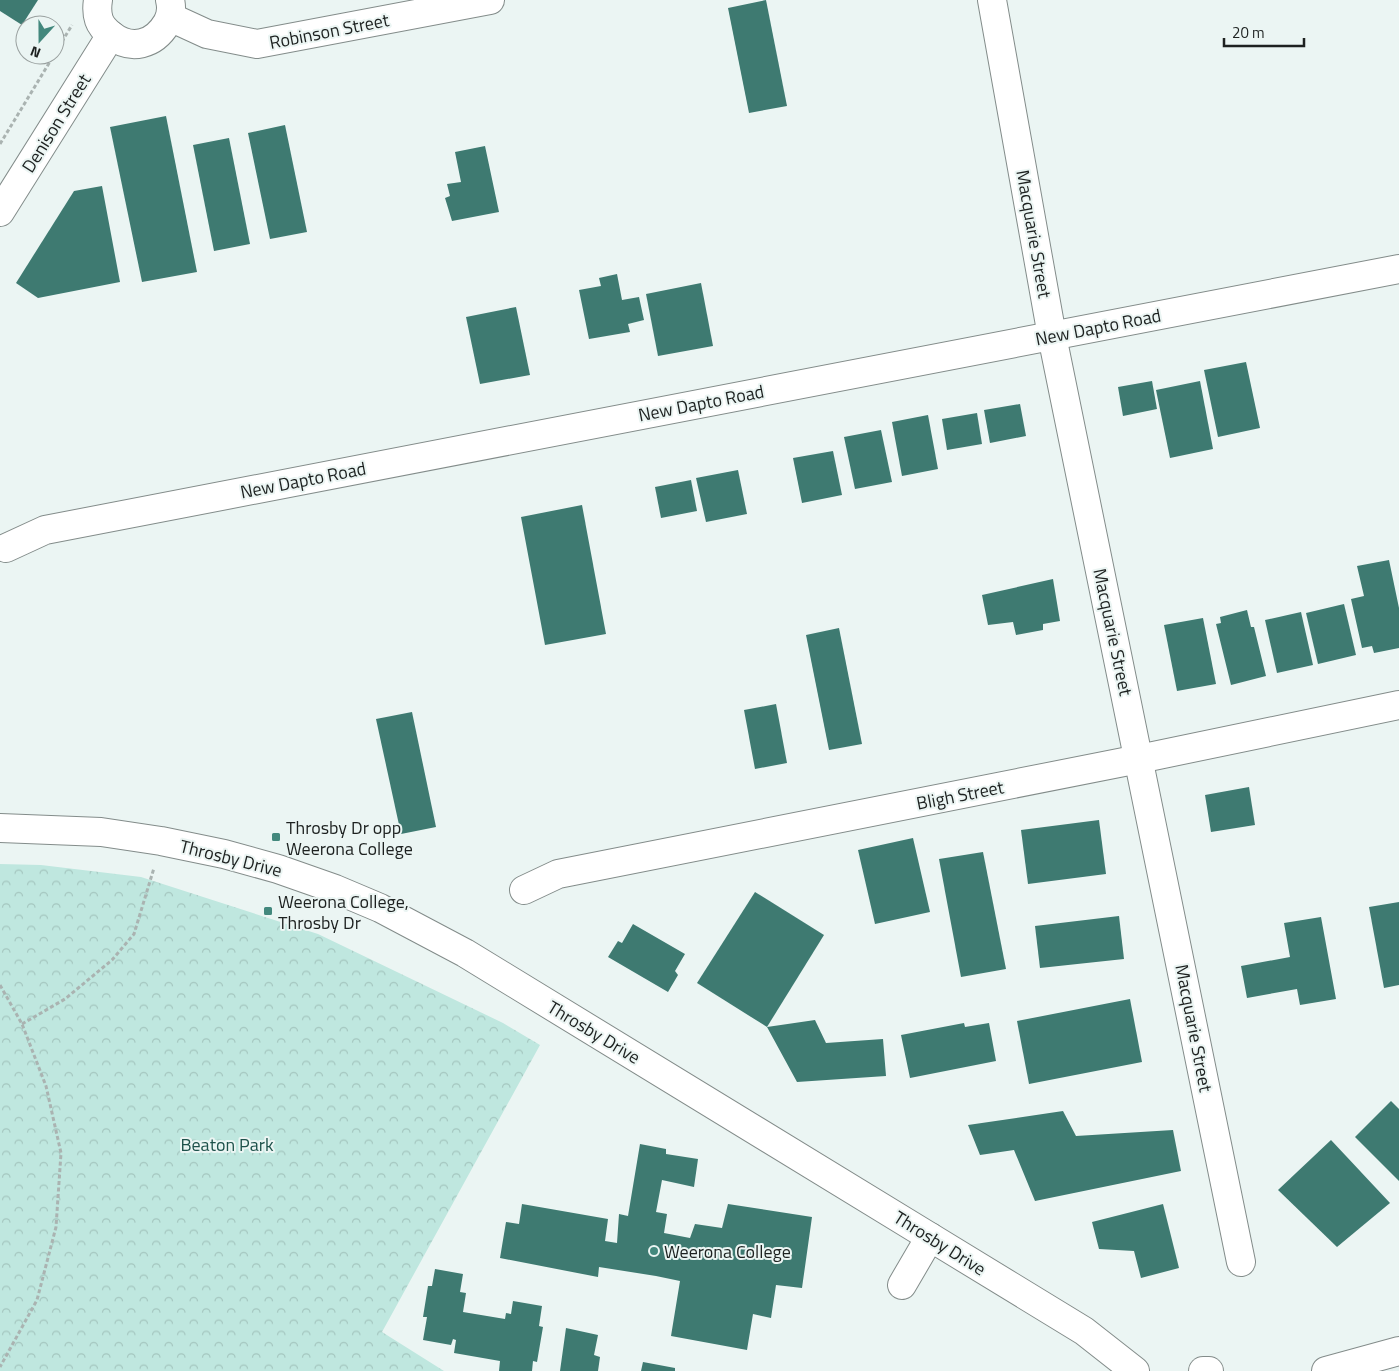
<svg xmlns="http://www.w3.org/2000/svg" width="1399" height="1371" font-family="'Titillium Web',sans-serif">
<defs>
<pattern id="park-crowns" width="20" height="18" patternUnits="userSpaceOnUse" patternTransform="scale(1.25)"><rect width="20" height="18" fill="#bfe7df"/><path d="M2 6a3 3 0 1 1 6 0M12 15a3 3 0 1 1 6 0" fill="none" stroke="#a4c6bf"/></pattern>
</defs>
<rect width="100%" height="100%" fill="#ebf5f3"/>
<!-- park -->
<path fill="url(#park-crowns)" d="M0,864L41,865L141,877L318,934L503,1023L540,1045L382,1332L444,1371H0Z"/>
<!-- building -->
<g fill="#3e7a71">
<path d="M0,0H38L22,25L0,11Z"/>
<path d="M766,0L787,106L749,113L728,8Z"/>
<path d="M166,116L197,272L142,282L110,127Z"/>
<path d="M285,125L307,232L270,239L248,133Z"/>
<path d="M229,138L250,244L214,251L193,145Z"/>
<path d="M485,146L499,212L452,221L445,198L450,196L447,184L461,182L455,152Z"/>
<path d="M102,186L120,282L38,298L16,283L74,191Z"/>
<path d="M617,274L622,300L639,297L644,320L628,324L630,332L589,339L579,290L601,286L599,278Z"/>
<path d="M701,283L713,346L658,356L646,294Z"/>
<path d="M516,307L530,375L480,384L466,317Z"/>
<path d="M1246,362L1260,428L1218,437L1204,370Z"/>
<path d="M1152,381L1157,409L1123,416L1118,387Z"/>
<path d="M1200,381L1213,449L1170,458L1156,390Z"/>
<path d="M1020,404L1026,436L990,443L984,410Z"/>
<path d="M977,413L982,444L947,450L942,419Z"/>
<path d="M928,415L938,469L902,476L892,422Z"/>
<path d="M881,430L892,482L855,489L844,437Z"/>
<path d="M833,451L842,495L802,503L793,458Z"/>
<path d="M738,470L747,514L706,522L696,478Z"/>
<path d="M691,480L697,511L661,518L655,487Z"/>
<path d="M582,505L606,634L545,645L521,517Z"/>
<path d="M1389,560L1399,608V648L1374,653L1372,646L1362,648L1351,599L1364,596L1357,566Z"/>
<path d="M1053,579L1060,621L1043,624V630L1016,635L1013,622L988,625L982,595Z"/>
<path d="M1344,604L1356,655L1318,664L1306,613Z"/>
<path d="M1247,610L1251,627H1254L1266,676L1231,685L1216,624L1221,623L1220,617Z"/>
<path d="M1301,612L1313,665L1277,673L1265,620Z"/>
<path d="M1203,618L1216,684L1177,691L1164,625Z"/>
<path d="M839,628L862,744L829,750L806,635Z"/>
<path d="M776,704L787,763L755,769L744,710Z"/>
<path d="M412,712L436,827L401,834L376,719Z"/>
<path d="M1249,787L1255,825L1211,832L1205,795Z"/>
<path d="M1099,820L1106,874L1028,884L1021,830Z"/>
<path d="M913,838L930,912L875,924L858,850Z"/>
<path d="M983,852L1006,969L961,977L939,859Z"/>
<path d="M755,892L824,935L767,1027L697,983Z"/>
<path d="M1399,902V985L1384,988L1369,907Z"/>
<path d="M1119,916L1124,959L1040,968L1035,926Z"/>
<path d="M1321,917L1336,999L1300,1005L1297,989L1247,998L1241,966L1290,957L1284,923Z"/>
<path d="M633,924L685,954L675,971L678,975L668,992L608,957L618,941L622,943Z"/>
<path d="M1130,999L1142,1062L1029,1084L1017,1021Z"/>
<path d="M815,1020L826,1043L883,1039L886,1076L797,1082L767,1027Z"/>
<path d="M964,1023L965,1027L989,1023L996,1061L910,1078L901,1035Z"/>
<path d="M1391,1101L1399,1109V1181L1355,1137Z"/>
<path d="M1063,1111L1076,1136L1173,1130L1181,1171L1035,1201L1014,1150L980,1155L968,1125Z"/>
<path d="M1331,1140L1390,1203L1337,1247L1278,1190Z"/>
<path d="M640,1144L666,1149V1154L698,1159L694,1187L662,1180L656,1212L667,1214L664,1233L690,1238L695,1224L722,1228L728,1204L812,1217L802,1288L776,1285L771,1318L753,1314L747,1350L671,1336L680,1281L656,1276L599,1267L598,1277L500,1258L506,1222L519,1224L522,1204L608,1219L605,1241L617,1243L619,1214L628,1216Z"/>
<path d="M1163,1204L1179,1268L1141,1278L1134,1251L1099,1249L1092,1222Z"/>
<path d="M435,1269L463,1274L460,1292L466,1293L463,1312L505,1319L506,1313L511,1314L513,1301L542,1306L539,1326L543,1327L537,1362L533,1361L532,1371H499L500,1361L454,1353L456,1340L453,1339L451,1345L423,1340L427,1317H423L428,1286H432Z"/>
<path d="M566,1328L598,1335L594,1355L600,1357L598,1371H560Z"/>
<path d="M643,1362L675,1368V1371H641Z"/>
</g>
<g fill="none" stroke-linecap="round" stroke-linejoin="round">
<!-- minor casing -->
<g stroke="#838c8a" stroke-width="30">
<g id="minor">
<path d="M992,0L1052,336L1241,1262"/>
<path d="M170,17L207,34L257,44L490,0"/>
<path d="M6,548L45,530L1399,269"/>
<path d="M524,890L558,874L1139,759L1399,705"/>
<path d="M902,1285L930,1237"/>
</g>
</g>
<!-- major casing -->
<g stroke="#838c8a" stroke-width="30">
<g id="major">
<path d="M98,0C97,6 97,14 99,20C101,26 106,31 111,35C131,51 154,45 167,23C171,16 172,8 170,0"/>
<path d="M0,212L111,35"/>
<path d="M0,828L101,832L161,841L224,854L278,869L335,889L380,908L465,953L930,1237L1084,1331L1135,1371"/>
<path d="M1203,1371H1209"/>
<path d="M1326,1371L1399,1351"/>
</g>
</g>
<!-- path -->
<g stroke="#aab3b1" stroke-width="3" stroke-dasharray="4 2.5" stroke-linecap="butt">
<path d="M55,53L72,25"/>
<path d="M0,144L54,55"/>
<path d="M0,985L22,1024L46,1086L61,1153L56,1227L37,1300L0,1367"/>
<path d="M22,1024L65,999L112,960L134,934L154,868"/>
</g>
<!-- minor -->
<use href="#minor" stroke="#fff" stroke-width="28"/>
<!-- major -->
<use href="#major" stroke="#fff" stroke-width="28"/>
</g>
<!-- markers -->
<g fill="#43887d" stroke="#ebf5f3" stroke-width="2">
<rect x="271" y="832" width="10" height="10" rx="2.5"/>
<rect x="263" y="906" width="10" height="10" rx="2.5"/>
<circle cx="654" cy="1251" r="5"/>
</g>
<g text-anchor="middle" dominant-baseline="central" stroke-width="4" stroke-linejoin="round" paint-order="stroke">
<!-- street labels -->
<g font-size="18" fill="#1d2120" stroke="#ebf5f3">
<text transform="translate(329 31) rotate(-11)">Robinson Street</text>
<text transform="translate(56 123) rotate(-58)">Denison Street</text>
<text transform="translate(1034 234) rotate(80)">Macquarie Street</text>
<text transform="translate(1098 327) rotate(-11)">New Dapto Road</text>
<text transform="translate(701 403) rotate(-11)">New Dapto Road</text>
<text transform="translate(303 480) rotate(-11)">New Dapto Road</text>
<text transform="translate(1113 632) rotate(78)">Macquarie Street</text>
<text transform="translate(960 795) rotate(-11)">Bligh Street</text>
<text transform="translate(231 858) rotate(14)">Throsby Drive</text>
<text transform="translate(1194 1028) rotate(79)">Macquarie Street</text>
<text transform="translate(594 1032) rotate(31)">Throsby Drive</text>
<text transform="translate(940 1243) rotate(32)">Throsby Drive</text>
</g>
<!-- poi labels -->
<g font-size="18" fill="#1d2120" stroke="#ebf5f3" text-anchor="start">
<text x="286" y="827">Throsby Dr opp<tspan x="286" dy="21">Weerona College</tspan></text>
<text x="278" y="901">Weerona College,<tspan x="278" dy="21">Throsby Dr</tspan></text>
<text x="664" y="1251">Weerona College</text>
</g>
<!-- park labels -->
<g font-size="18" fill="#1d514a" stroke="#ebf5f3">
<text x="227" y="1144">Beaton Park</text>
</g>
</g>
<!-- north arrow -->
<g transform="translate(40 40) rotate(201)"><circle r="24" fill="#ebf5f3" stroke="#99a09f"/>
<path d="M0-4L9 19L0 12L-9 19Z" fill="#43887d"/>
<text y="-8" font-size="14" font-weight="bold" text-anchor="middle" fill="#1d2120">N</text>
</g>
<!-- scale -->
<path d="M1224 38v8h80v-8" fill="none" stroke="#1d2120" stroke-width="2.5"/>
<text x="1232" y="38" font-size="15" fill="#1d2120" stroke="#ebf5f3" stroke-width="4" paint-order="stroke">20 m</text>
</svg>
